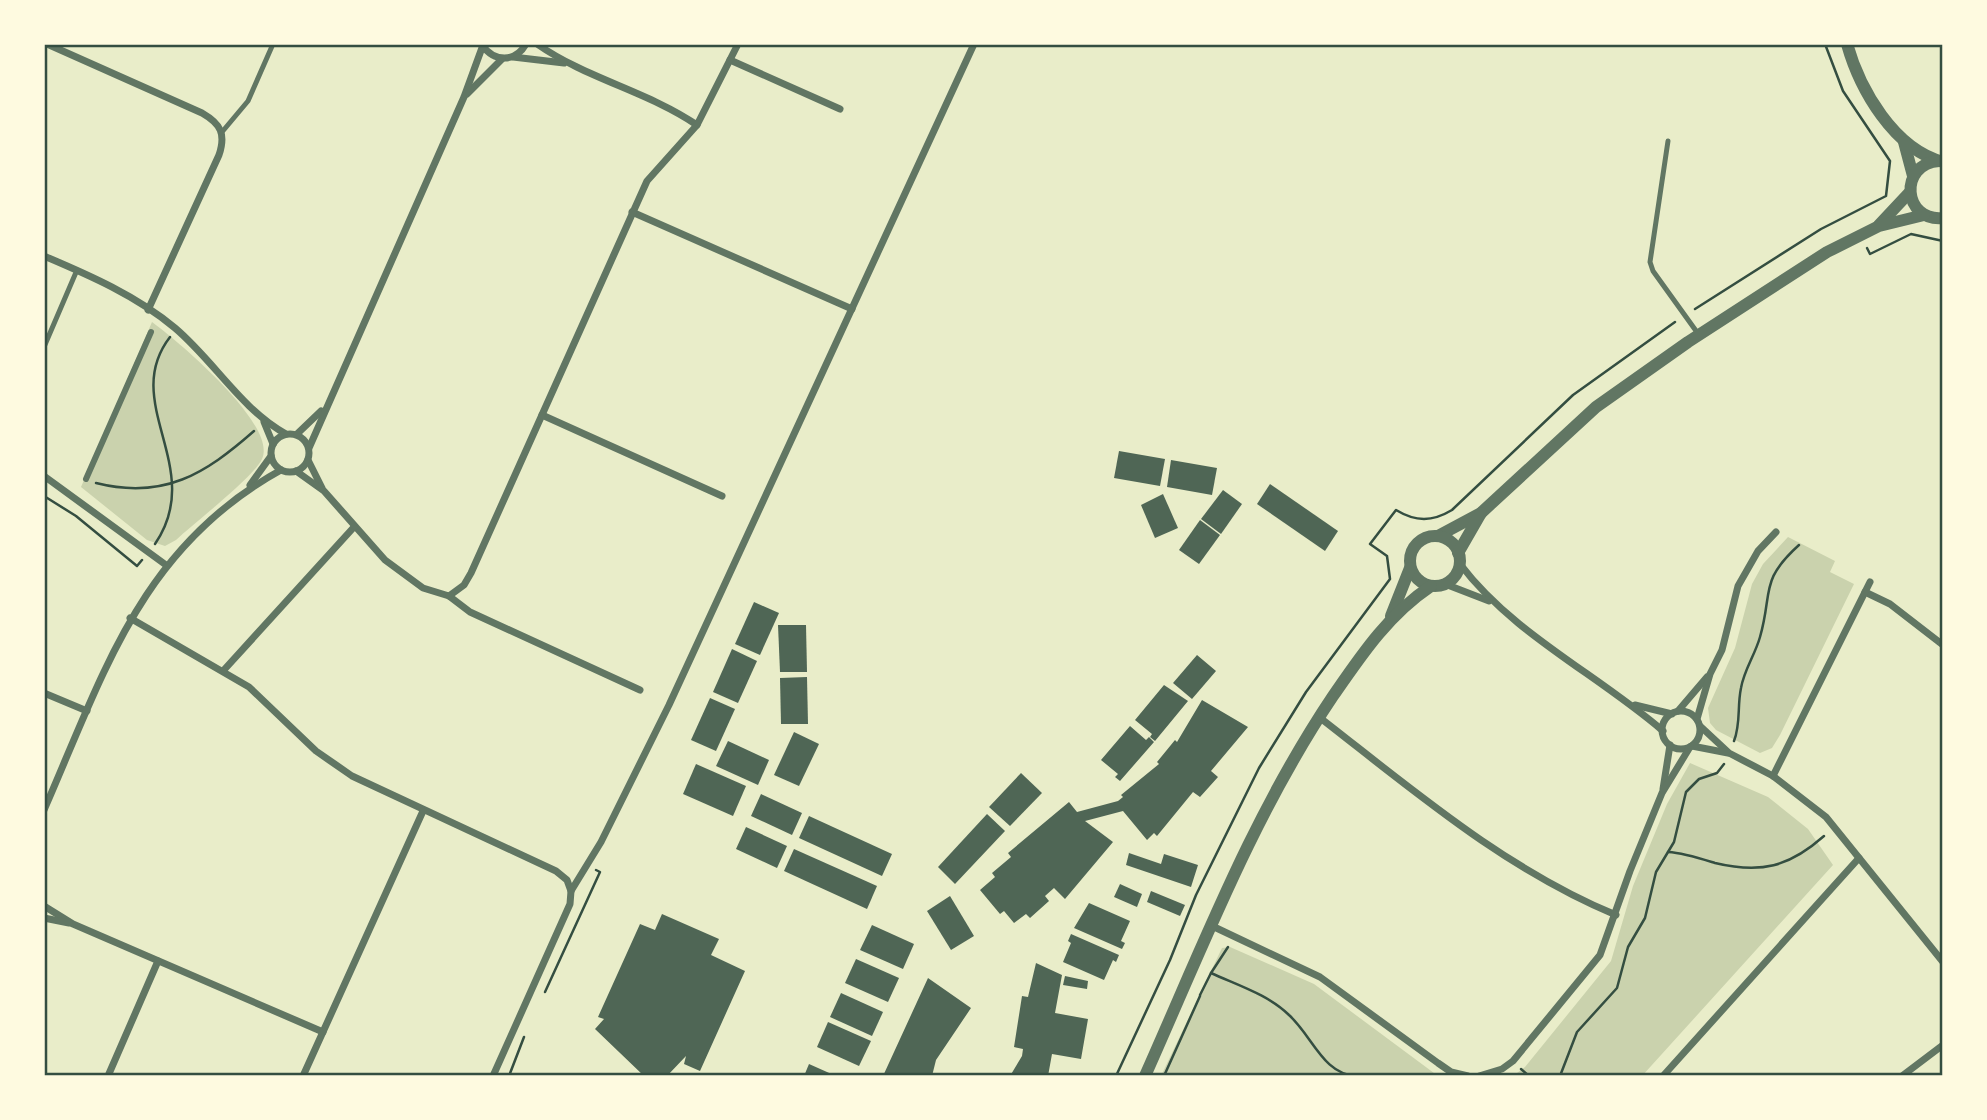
<svg xmlns="http://www.w3.org/2000/svg" width="1987" height="1120" font-family="Karla,sans-serif">
<rect width="100%" height="100%" fill="#e9edc9"/>
<!-- green -->
<g fill="#cad2ad">
<path d="M152,322C178,341 278,425 262,459C254,477 194,523 176,540L165,546L147,540L81,487Z"/>
<path d="M1788,537L1835,561L1830,572L1854,584L1780,735L1772,748L1760,753L1716,730L1710,723L1708,708L1735,648L1752,584L1763,564Z"/>
<path d="M1690,763L1768,797L1808,829L1833,865L1642,1076H1513L1525,1067L1611,961L1633,886L1667,804Z"/>
<path d="M1230,947L1314,984L1438,1076H1161L1222,948Z"/>
</g>
<!-- building -->
<g fill="#4f6655">
<path d="M1119,451L1165,459L1160,486L1114,478Z"/>
<path d="M1171,460L1217,468L1212,495L1167,487Z"/>
<path d="M1270,484L1338,531L1325,551L1257,504Z"/>
<path d="M1223,490L1242,504L1221,534L1201,519Z"/>
<path d="M1163,494L1178,528L1155,538L1141,505Z"/>
<path d="M1200,520L1220,535L1199,564L1179,550Z"/>
<path d="M754,602L779,613L760,655L735,644Z"/>
<path d="M778,625H806L807,672H780Z"/>
<path d="M732,649L757,661L738,703L713,692Z"/>
<path d="M1197,655L1216,671L1192,699L1173,683Z"/>
<path d="M807,677L808,724H781L780,678Z"/>
<path d="M1164,685L1188,701L1155,741L1150,737L1152,734L1135,720Z"/>
<path d="M710,698L735,709L716,751L691,740Z"/>
<path d="M1202,700L1248,727L1211,771L1218,777L1200,797L1193,792L1157,836L1154,833L1147,840L1123,811L1085,821L1113,842L1065,899L1054,888L1045,896L1049,901L1030,918L1026,914L1014,923L1004,911L1000,914L980,890L995,877L992,873L1011,857L1008,853L1069,802L1077,812L1118,801L1123,797L1121,795L1159,764L1157,762L1175,740L1177,742Z"/>
<path d="M1130,726L1146,740L1149,737L1154,742L1120,781L1115,777L1118,774L1101,760Z"/>
<path d="M794,732L819,744L799,786L774,775Z"/>
<path d="M728,741L769,760L758,785L716,766Z"/>
<path d="M696,764L746,786L733,816L683,794Z"/>
<path d="M1021,773L1042,793L1010,826L989,807Z"/>
<path d="M761,794L802,813L792,835L751,816Z"/>
<path d="M987,814L1005,831L955,884L938,867Z"/>
<path d="M809,816L892,854L882,876L799,838Z"/>
<path d="M746,827L787,846L777,868L736,849Z"/>
<path d="M794,849L877,886L867,909L784,871Z"/>
<path d="M1129,853L1161,864L1164,854L1198,865L1191,887L1126,865Z"/>
<path d="M1120,884L1142,894L1137,907L1114,897Z"/>
<path d="M1151,891L1185,905L1180,916L1147,902Z"/>
<path d="M950,896L974,936L951,950L927,911Z"/>
<path d="M1089,903L1130,921L1121,941L1125,943L1122,949L1074,928Z"/>
<path d="M662,914L719,939L711,955L745,971L700,1071L684,1064L686,1056L667,1076H644L595,1029L604,1019L598,1017L640,924L655,930Z"/>
<path d="M872,925L914,944L903,969L860,950Z"/>
<path d="M1071,934L1119,955L1116,962L1113,960L1104,980L1063,962L1071,943L1068,941Z"/>
<path d="M856,959L899,978L888,1002L845,983Z"/>
<path d="M1036,963L1062,975L1055,1013L1088,1019L1081,1059L1052,1054L1048,1076H1010L1022,1056L1023,1049L1014,1047L1022,996L1028,997Z"/>
<path d="M1065,976L1088,981L1087,989L1063,985Z"/>
<path d="M928,978L971,1008L936,1060L932,1076H883Z"/>
<path d="M841,993L883,1012L872,1036L830,1017Z"/>
<path d="M828,1022L871,1041L859,1066L817,1047Z"/>
<path d="M809,1064L836,1076H804Z"/>
</g>
<g fill="none" stroke-linecap="round" stroke-linejoin="round">
<!-- path -->
<g stroke="#344e41" stroke-width="2.5">
<path d="M1867,248L1870,254L1911,234L1943,241"/>
<path d="M1695,309L1821,229L1886,196L1890,161L1843,91L1825,44"/>
<path d="M96,483C164,500 205,474 254,431"/>
<path d="M44,496L76,516L137,566L142,560"/>
<path d="M155,544C207,468 119,403 170,337"/>
<path d="M1734,741C1741,723 1737,707 1741,688C1744,670 1755,655 1760,637C1773,592 1759,581 1799,545"/>
<path d="M1668,852C1684,853 1699,858 1715,863C1761,874 1789,867 1824,836"/>
<path d="M1211,973L1228,947"/>
<path d="M545,992L600,872L596,870"/>
<path d="M1200,995L1211,973C1237,985 1269,995 1289,1015C1313,1037 1323,1074 1356,1076"/>
<path d="M1521,1069L1529,1076"/>
<path d="M509,1076L524,1037"/>
<path d="M1116,1076L1170,960L1196,895L1259,768L1306,692L1390,579L1387,556L1370,544L1396,510C1416,522 1432,522 1452,510L1573,395L1675,322"/>
<path d="M1164,1076L1200,996"/>
<path d="M1560,1076L1577,1032L1617,988L1628,947L1645,918L1656,872L1674,842L1686,792L1699,779L1717,773L1724,764"/>
</g>
<!-- service -->
<g stroke="#617663" stroke-width="5">
<path d="M222,132L248,101L273,44"/>
<path d="M1668,141L1650,262L1653,271L1699,335"/>
<path d="M44,347L77,270"/>
</g>
<!-- pedestrian -->
<path stroke="#617663" stroke-width="6" d="M86,479L151,332"/>
<!-- minor -->
<g stroke="#617663" stroke-width="7">
<path d="M47,44L202,113C221,124 226,134 219,155L148,310"/>
<path d="M537,44C587,79 647,91 697,125"/>
<path d="M482,45C494,62 515,63 526,44"/>
<path d="M513,57L564,63"/>
<path d="M730,60L840,109"/>
<path d="M467,94L502,59"/>
<path d="M632,212L852,309"/>
<path d="M44,256C89,275 137,296 175,328C214,361 241,409 286,434"/>
<path d="M542,415L722,496"/>
<path d="M264,422L273,444"/>
<circle cx="290" cy="453" r="19"/>
<path d="M297,434L321,411"/>
<path d="M309,448L464,97L483,45"/>
<path d="M308,460L322,488"/>
<path d="M296,471L324,491L385,560L423,588L449,596L470,612L640,690"/>
<path d="M44,476L166,565"/>
<path d="M250,485L271,456"/>
<path d="M1460,564C1513,634 1597,674 1663,731"/>
<path d="M1445,584L1489,601"/>
<path d="M1865,592L1890,604L1943,645"/>
<path d="M449,596L464,585L471,573L647,181L697,125L738,44"/>
<path d="M130,618L249,687L316,751L352,776L556,871L567,880L571,891"/>
<path d="M223,671L354,527"/>
<path d="M44,693L87,711"/>
<path d="M1635,705L1672,714"/>
<path d="M1678,711L1707,677"/>
<circle cx="1681" cy="730" r="19"/>
<path d="M1319,717C1413,790 1505,869 1616,915"/>
<path d="M1697,719L1710,674L1722,650L1738,586L1758,551L1776,532"/>
<path d="M1700,726L1729,753L1773,776L1826,817L1943,962"/>
<path d="M1692,746L1728,753"/>
<path d="M1773,776L1870,582"/>
<path d="M1663,789L1670,745"/>
<path d="M44,810C104,673 141,547 281,470"/>
<path d="M44,906L73,924L323,1032"/>
<path d="M44,918L69,923"/>
<path d="M1210,925L1320,977L1438,1063L1451,1072L1468,1076"/>
<path d="M108,1076L158,961"/>
<path d="M303,1076L423,811"/>
<path d="M493,1076L570,904L571,891L601,842L669,705L974,44"/>
<path d="M1479,1076L1502,1069L1513,1061L1600,955L1630,871L1662,793L1690,747"/>
<path d="M1663,1076L1859,858"/>
<path d="M1902,1076L1943,1045"/>
</g>
<!-- tertiary -->
<g stroke="#617663" stroke-width="12">
<path d="M1847,44C1860,90 1894,149 1943,162"/>
<path d="M1904,142L1913,176"/>
<path d="M1939,161C1898,164 1903,222 1943,218"/>
<path d="M1879,225L1909,193"/>
<path d="M1438,536L1481,513L1596,407L1688,342L1827,252L1879,226L1924,215"/>
<circle cx="1435" cy="561" r="25"/>
<path d="M1458,553L1481,513"/>
<path d="M1391,616L1410,568"/>
<path d="M1145,1076C1203,946 1253,815 1333,696C1362,654 1388,615 1431,586"/>
</g>
</g>
<!-- border -->
<rect width="1987" height="1120" fill="none" stroke="#fefae0" stroke-width="91"/>
<rect x="46" y="46" width="1895" height="1028" fill="none" stroke="#344e41" stroke-width="2.5"/>
</svg>
